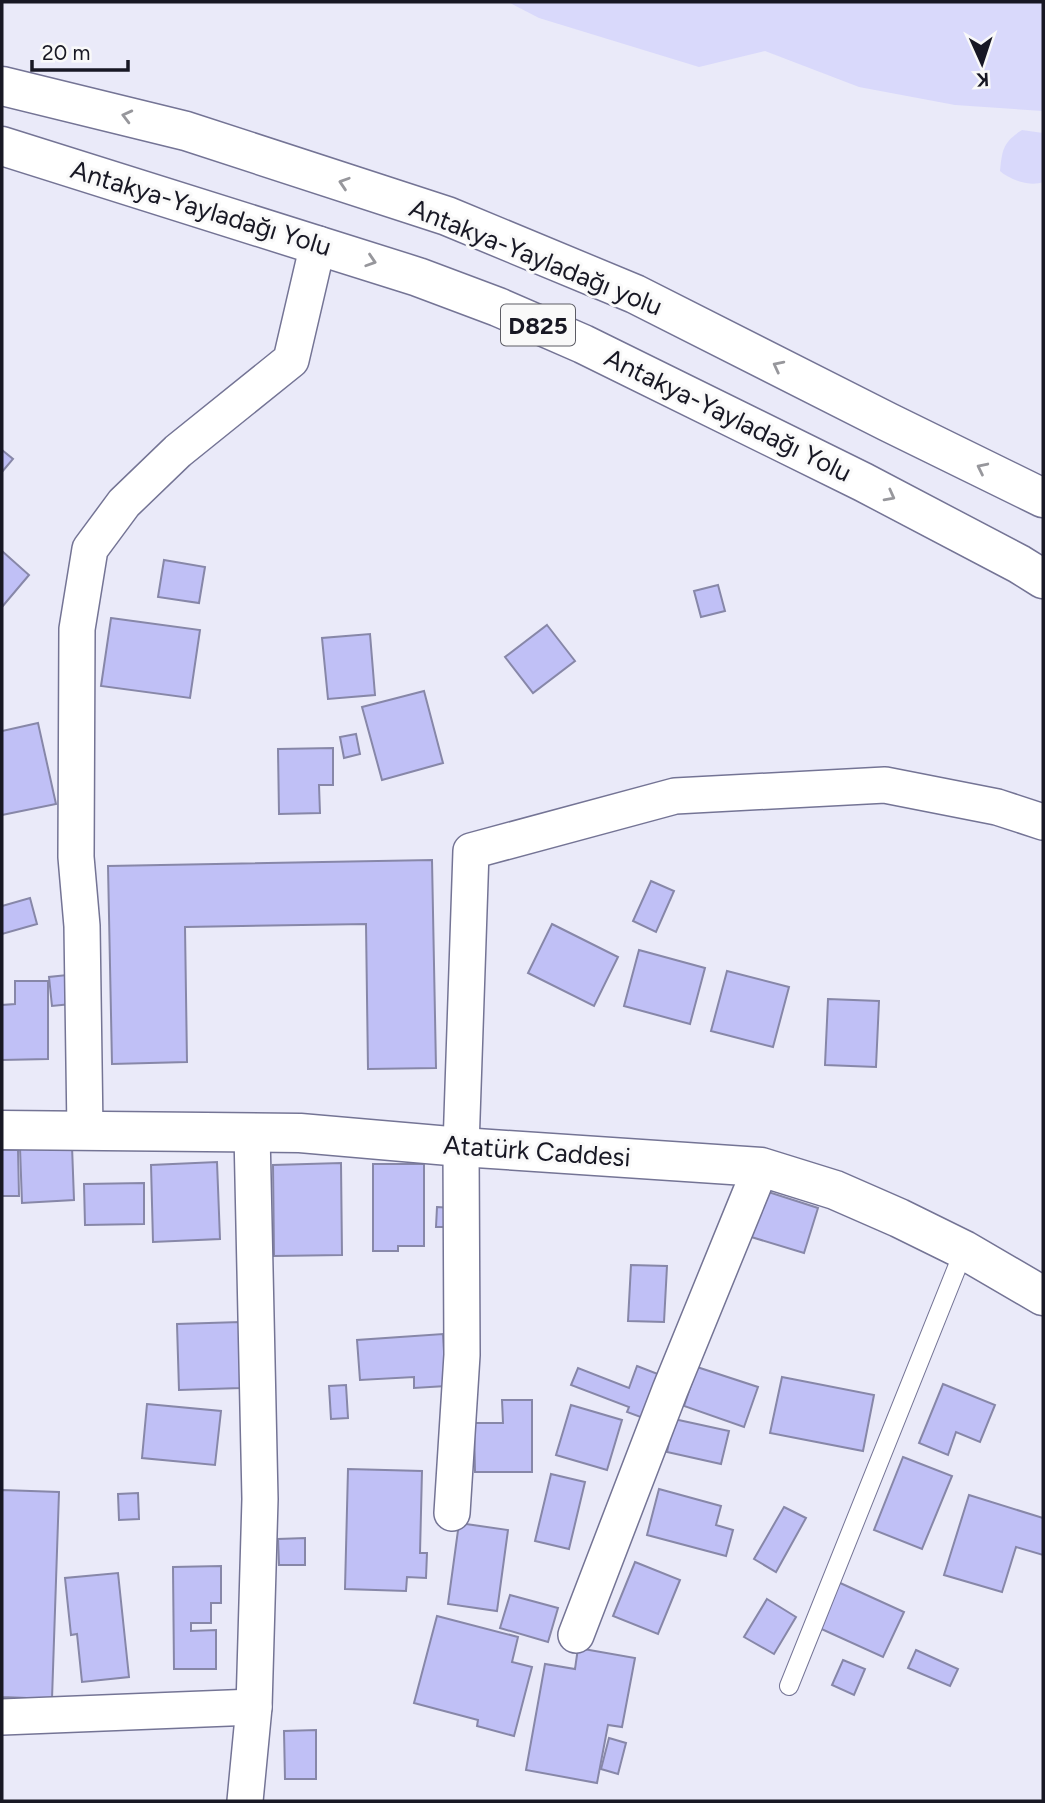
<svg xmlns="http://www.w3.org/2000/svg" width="1045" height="1803" font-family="Figtree,sans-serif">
<rect width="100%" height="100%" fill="#eaeaf9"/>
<!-- green -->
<g fill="#d9d9fb">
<path d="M508,2H1043V111L955,105L859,87L765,51L699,67L539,18Z"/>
<path d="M1022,130L1043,133V182C1031,187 1010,180 1000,171C1002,150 1003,142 1022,130Z"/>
</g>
<!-- building -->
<g fill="#c0c0f6" stroke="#8787a8" stroke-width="2">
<path d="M2,450L13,459L2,472Z"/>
<path d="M2,551L29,575L2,607Z"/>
<path d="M164,560L205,567L199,603L158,597Z"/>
<path d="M718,585L725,611L701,617L694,591Z"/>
<path d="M111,618L200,630L190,698L101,686Z"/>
<path d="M547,625L575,661L533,693L505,657Z"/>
<path d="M370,634L375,695L328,699L322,638Z"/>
<path d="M424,691L443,763L382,780L362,707Z"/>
<path d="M38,723L56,804L2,815V731Z"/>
<path d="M356,734L360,754L344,758L340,737Z"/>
<path d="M333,748V785H319L320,813L279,814L278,749Z"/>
<path d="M432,860L436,1068L368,1069L366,924L185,927L187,1062L112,1064L108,866Z"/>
<path d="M651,881L674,891L656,932L633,921Z"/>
<path d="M30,898L37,924L2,934V906Z"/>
<path d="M552,924L618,957L594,1006L528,973Z"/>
<path d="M639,950L705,968L690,1024L624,1006Z"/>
<path d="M727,971L789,987L773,1047L711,1031Z"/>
<path d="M67,975L71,1004L52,1006L49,977Z"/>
<path d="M15,981H48V1059L2,1060V1005L15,1004Z"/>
<path d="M828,999L879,1001L876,1067L825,1065Z"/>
<path d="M72,1146L74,1200L22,1203L20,1148Z"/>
<path d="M2,1150H18L19,1196H2Z"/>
<path d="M217,1162L220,1239L153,1242L151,1165Z"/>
<path d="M341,1163L342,1255L274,1256L273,1165Z"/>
<path d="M373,1164H424V1246H398V1251H373Z"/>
<path d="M144,1183V1224L85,1225L84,1184Z"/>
<path d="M762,1190L818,1208L804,1253L748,1236Z"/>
<path d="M437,1207L453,1208L452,1227H436Z"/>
<path d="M631,1265L667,1266L664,1322L628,1321Z"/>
<path d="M240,1322L241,1388L179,1390L177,1324Z"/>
<path d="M443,1334L446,1386L414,1388V1377L360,1380L357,1340Z"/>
<path d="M637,1366L663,1376L646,1419L627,1412L629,1407L571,1385L578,1368L629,1388Z"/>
<path d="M697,1367L758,1387L744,1427L684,1406Z"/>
<path d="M782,1377L874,1395L863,1451L770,1433Z"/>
<path d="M943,1384L995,1405L980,1442L956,1432L948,1455L919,1443Z"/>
<path d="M346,1385L348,1418L331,1419L329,1386Z"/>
<path d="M502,1400H532V1472H475L474,1423H503Z"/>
<path d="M147,1404L221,1411L215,1465L142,1458Z"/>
<path d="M571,1405L622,1420L607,1470L556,1455Z"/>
<path d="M674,1419L729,1431L721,1464L667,1452Z"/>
<path d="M903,1457L952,1476L922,1549L874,1530Z"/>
<path d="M348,1469L422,1471L420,1553H427L426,1578L407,1577L406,1591L345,1589Z"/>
<path d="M551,1474L585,1482L569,1549L535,1541Z"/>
<path d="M659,1489L721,1506L716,1525L733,1530L726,1556L647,1535Z"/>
<path d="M2,1490L59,1492L52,1699L2,1697Z"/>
<path d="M138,1493L139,1519L119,1520L118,1494Z"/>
<path d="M969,1495L1043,1518V1555L1016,1547L1002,1592L944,1575Z"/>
<path d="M784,1507L806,1518L776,1572L754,1559Z"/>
<path d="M459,1523L508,1530L497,1611L448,1604Z"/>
<path d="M305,1538V1565H279L278,1539Z"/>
<path d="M635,1562L680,1580L658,1634L613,1616Z"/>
<path d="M221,1566V1603H211V1623H191V1631L216,1630V1669H174L173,1567Z"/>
<path d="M118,1573L129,1677L82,1682L77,1634L71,1635L65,1578Z"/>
<path d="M838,1582L904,1612L883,1657L817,1627Z"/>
<path d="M510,1595L558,1608L548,1642L500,1628Z"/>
<path d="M767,1599L796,1617L774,1654L744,1637Z"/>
<path d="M437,1616L518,1637L512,1662L532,1667L514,1736L477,1726L478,1720L414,1703Z"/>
<path d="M578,1648L635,1658L622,1727L608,1725L597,1783L526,1770L545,1664L575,1669Z"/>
<path d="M916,1650L958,1669L950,1686L908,1668Z"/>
<path d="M843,1660L865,1669L854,1695L832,1685Z"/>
<path d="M316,1730V1779H285L284,1731Z"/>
<path d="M609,1738L626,1743L618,1774L601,1769Z"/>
</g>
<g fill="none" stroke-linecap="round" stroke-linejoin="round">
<!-- lane casing -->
<g stroke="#747495" stroke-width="20">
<path id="lane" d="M789,1686L964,1250"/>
</g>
<!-- street casing -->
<g stroke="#747495" stroke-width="38">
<g id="street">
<path d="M85,1131L82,926L76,857L77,629L90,549L124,503L178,451L291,360L318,244"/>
<path d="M452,1513L462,1355L461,1147L471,851L675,796L885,785L997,807L1043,822"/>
<path d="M576,1635L670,1390L761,1167"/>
<path d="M2,1717L254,1707"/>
<path d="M245,1801L254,1707L260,1499L252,1133"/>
</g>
</g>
<!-- secondary casing -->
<g stroke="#747495" stroke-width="41">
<path id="secondary" d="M2,1130L300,1133L461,1147L761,1167L835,1190L899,1218L964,1250L1043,1296"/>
</g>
<!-- highway casing -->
<g stroke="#747495" stroke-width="41">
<g id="highway">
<path d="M2,86L186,131L447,216L635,294L888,422L1043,498"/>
<path d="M2,146L418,277L498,307L583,344L863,482L1019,564L1043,579"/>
</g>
</g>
<!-- lane -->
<use href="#lane" stroke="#fff" stroke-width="18"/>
<!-- street -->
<use href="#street" stroke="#fff" stroke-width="35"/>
<!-- secondary -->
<use href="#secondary" stroke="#fff" stroke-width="38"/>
<!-- highway -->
<use href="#highway" stroke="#fff" stroke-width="38"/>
</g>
<!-- one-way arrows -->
<defs><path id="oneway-chevron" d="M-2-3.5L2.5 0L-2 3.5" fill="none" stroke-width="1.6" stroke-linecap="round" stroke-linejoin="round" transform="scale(1.75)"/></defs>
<g stroke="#97979c">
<use href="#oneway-chevron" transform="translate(127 116) rotate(-166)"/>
<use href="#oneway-chevron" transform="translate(344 183) rotate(-162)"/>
<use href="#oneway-chevron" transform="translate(371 261) rotate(18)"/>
<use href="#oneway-chevron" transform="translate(778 366) rotate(-153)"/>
<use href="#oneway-chevron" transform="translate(982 468) rotate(-154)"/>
<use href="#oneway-chevron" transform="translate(890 496) rotate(28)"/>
</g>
<g text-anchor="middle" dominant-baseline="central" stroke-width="6" stroke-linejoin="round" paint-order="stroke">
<!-- shield labels -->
<rect fill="#f9f9f9" stroke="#5c5c64" stroke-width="2" x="501" y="304.5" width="74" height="41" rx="5"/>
<g font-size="24" font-weight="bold" fill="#181824">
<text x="538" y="325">D825</text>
</g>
<!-- street labels -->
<g font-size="26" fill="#181824" stroke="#f9f9f9">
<text transform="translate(201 208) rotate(17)">Antakya-Yayladağı Yolu</text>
<text transform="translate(536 257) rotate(22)">Antakya-Yayladağı yolu</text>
<text transform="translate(728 415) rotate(26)">Antakya-Yayladağı Yolu</text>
<text transform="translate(537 1151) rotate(4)">Atatürk Caddesi</text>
</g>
</g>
<!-- border -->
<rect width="1045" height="1803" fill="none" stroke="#181824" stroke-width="7"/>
<!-- north arrow -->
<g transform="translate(982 63) rotate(177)" stroke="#f9f9f9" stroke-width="5" paint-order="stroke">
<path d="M0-5L12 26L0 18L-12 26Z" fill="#181824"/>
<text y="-10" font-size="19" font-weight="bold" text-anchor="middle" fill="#181824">K</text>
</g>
<!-- scale -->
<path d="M32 60v10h96v-10" fill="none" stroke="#181824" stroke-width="3.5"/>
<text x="42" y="60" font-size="21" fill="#181824" stroke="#f9f9f9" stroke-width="5" paint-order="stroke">20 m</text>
</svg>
